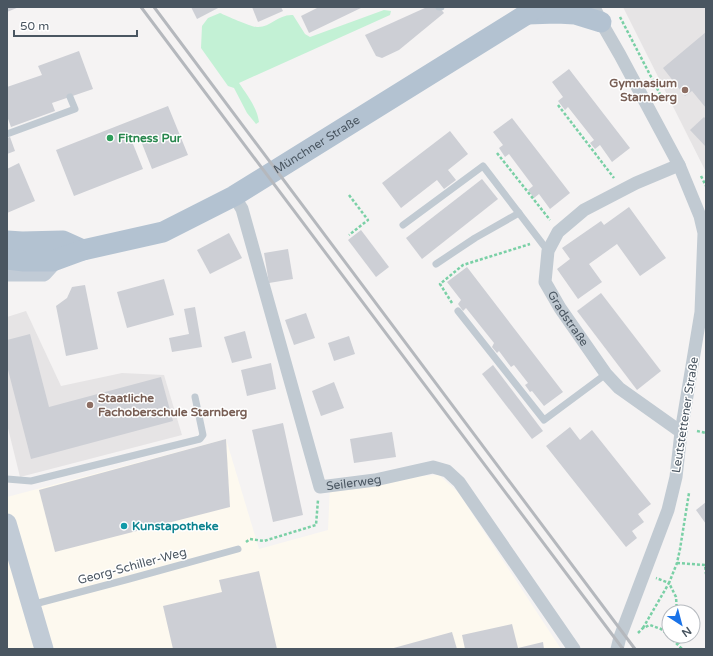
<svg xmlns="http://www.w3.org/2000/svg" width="713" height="656" font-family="'Varela Round',sans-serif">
<rect width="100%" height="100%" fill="#f5f3f3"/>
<!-- commercial -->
<path fill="#fdf9ef" d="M226,439L259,549L328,530L330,486L398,477L439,475L458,492L561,649H7V497Z"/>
<!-- education -->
<g fill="#e6e4e5">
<path d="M623,7H706V172Z"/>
<path d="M26,311L61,386L122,373L164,375L182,435L20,477L7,424V317Z"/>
</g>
<!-- green -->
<path fill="#c3f1d5" d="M384,10L391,11L390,15L239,83C247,95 257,107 259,122L256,124L247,113L234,88L228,86L201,48L202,26L208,18L220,13C227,16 251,27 257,27C270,28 278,14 293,15L305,34L310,37Z"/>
<!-- building -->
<g fill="#cdcfd5">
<path d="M7,7H19L7,12Z"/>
<path d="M191,7H220L197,19Z"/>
<path d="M252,7H281L283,11L258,22Z"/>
<path d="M319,7H363L309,33L301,16Z"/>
<path d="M427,7H439L444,13L399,50L382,58L376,56L365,35Z"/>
<path d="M706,32V108L692,91L685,96L663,68Z"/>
<path d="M79,51L93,89L52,103L55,111L11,127L7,116V87L42,75L38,66Z"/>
<path d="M569,69L630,148L612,162L600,145L595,149L590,143L594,140L568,107L565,110L558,101L563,97L552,82Z"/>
<path d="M168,106L188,155L152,169L139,136L131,139L143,169L74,196L56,150Z"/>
<path d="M704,117L706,119V147L690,130Z"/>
<path d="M512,118L570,193L550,209L539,194L534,198L528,190L533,186L509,154L505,157L499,148L503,145L493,132Z"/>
<path d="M450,131L468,154L448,170L456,180L444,189L437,180L401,208L382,183Z"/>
<path d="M10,137L15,151L7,154V138Z"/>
<path d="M19,163L35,201L7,213V169Z"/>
<path d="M482,179L498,199L422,259L406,238Z"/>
<path d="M629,207L666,258L640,276L617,244L589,264L602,282L578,299L557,269L570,259L562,248L601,221L604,225Z"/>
<path d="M361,230L389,267L376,277L348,240Z"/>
<path d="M229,233L242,258L210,274L197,250Z"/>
<path d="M288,249L293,279L269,283L264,253Z"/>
<path d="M467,267L563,392L544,406L532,391L530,392L525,385L528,383L514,365L511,367L499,351L497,353L492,347L494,343L466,308L463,311L458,304L461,300L447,282Z"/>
<path d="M164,279L174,315L127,328L117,292Z"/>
<path d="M85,285L98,349L66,356L56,306L67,298L72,287Z"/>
<path d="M601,293L661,371L637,390L577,311Z"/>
<path d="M195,307L202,347L172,352L169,338L189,334L184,309Z"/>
<path d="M306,313L315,338L294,345L285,320Z"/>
<path d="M245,331L252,358L232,363L224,337Z"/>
<path d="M30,334L49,407L161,377L173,421L31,459L7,366V340Z"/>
<path d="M349,336L355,354L334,361L328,343Z"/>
<path d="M271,363L276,389L247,396L241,370Z"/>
<path d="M493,365L543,431L532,439L482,374Z"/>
<path d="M334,382L344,408L321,416L312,391Z"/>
<path d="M283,423L303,515L273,522L252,430Z"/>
<path d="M570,427L580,440L592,430L651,504L638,514L644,522L632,531L637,538L626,547L546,446Z"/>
<path d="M392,432L396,457L354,463L350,439Z"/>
<path d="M226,439L230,507L55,552L39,490Z"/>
<path d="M706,502V524L696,510Z"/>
<path d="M259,571L277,649H173L163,606L222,592L219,580Z"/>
<path d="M512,624L518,648L543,642L544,649H465L462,635Z"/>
<path d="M452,632L457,649H390Z"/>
</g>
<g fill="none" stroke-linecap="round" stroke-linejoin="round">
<!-- path -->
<g stroke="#7ad0a6" stroke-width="2.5" stroke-dasharray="3 2" stroke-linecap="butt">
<path d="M620,17L662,98"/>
<path d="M558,105L614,178"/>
<path d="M497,153L550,220"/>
<path d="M701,176L706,186"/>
<path d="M349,195L368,220L349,235"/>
<path d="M452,303L440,284L463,265L530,244"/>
<path d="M697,431L706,433"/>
<path d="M246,542L250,539L264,541L316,525L318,500"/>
<path d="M677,563L705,565L706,574"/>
<path d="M677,612L676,597L669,583L677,563L680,549L689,493"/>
<path d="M643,628L669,583L656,578"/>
<path d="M638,633L643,628L650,625L661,629L669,636"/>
<path d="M669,636L682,649"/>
<path d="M678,636L679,644"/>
</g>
<!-- lane -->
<g stroke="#c1cad2" stroke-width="7">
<path d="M439,7H441"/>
<path d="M7,134L75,109L70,97"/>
<path d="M403,225L483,166L548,251"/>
<path d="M436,264L475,238L519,213"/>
<path d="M458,311L544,420L606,374"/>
<path d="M7,479L31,481L200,439L203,435L195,397"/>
<path d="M31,605L129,579L238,549"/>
</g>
<!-- street -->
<g stroke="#c1cad2" stroke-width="13">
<path d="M594,7L601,22L620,55L679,165L700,216L704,233L701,312L681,432L676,477L668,510L620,637L617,649"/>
<path id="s1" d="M679,165L636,183L584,210L558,232L548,251L545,282L560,308L606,374L619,388L681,432"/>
<path id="s2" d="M234,196L242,209L320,487L375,480L433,467L447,471L459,482L574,649"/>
</g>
<!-- secondary -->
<g stroke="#c1cbd6" stroke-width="19">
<path d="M7,272H43L53,261"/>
<path d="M7,523L44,649"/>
</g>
<!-- primary -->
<g stroke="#b3c2d1" stroke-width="21">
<path d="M527,14L557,13L575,14L601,22"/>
<path d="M7,241L22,242L63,241L83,250"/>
<path id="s3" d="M7,259L24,261H53L83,250L163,232L234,196L527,14L536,7"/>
</g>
<!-- rail -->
<g stroke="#b5b8bd" stroke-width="3">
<path d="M141,7L623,649"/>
<path d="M154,7L635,649"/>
</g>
</g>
<!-- markers -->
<g fill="#8d6e63" stroke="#fff" stroke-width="1.5">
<circle cx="685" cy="90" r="4"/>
<circle cx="90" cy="405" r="4"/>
</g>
<circle fill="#2e9e5b" stroke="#fff" stroke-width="1.5" cx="110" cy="138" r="4"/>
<circle fill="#0f9aa8" stroke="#fff" stroke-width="1.5" cx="124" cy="526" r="4"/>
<g text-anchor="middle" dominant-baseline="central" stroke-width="3" stroke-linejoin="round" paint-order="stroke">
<!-- education labels -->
<g font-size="12" font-weight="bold" fill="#785e54" stroke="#fff" text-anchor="end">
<text x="677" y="83">Gymnasium<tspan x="677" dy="14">Starnberg</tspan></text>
<text x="98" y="398" text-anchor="start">Staatliche<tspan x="98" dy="14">Fachoberschule Starnberg</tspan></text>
</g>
<!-- leisure labels -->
<g font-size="12" font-weight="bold" fill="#27864d" stroke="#fff" text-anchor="start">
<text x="118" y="138">Fitness Pur</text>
</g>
<!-- street labels -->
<g font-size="12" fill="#4a5661" stroke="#fff">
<text stroke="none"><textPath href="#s3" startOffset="337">Münchner Straße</textPath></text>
<text stroke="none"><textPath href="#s1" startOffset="235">Gradstraße</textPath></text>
<text transform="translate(685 415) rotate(-81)">Leutstettener Straße</text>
<text stroke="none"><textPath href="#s2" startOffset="338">Seilerweg</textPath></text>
<text transform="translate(132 566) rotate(-15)">Georg-Schiller-Weg</text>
</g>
<!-- culture labels -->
<g font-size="12" font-weight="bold" fill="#0d838f" stroke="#fff" text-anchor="start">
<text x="132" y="526">Kunstapotheke</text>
</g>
</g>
<!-- border -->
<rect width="713" height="656" fill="none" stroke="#4a5661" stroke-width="16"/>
<!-- north arrow -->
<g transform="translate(681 624) rotate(144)"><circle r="19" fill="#ffffff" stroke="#b7bbc0"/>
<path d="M0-3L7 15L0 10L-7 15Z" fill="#1a73e8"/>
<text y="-6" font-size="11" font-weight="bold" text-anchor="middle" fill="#4a5661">N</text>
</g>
<!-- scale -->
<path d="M14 30v6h123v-6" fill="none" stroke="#4a5661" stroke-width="2"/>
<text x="20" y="30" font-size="12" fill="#4a5661" stroke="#ffffff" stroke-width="3" paint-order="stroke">50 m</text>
</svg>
